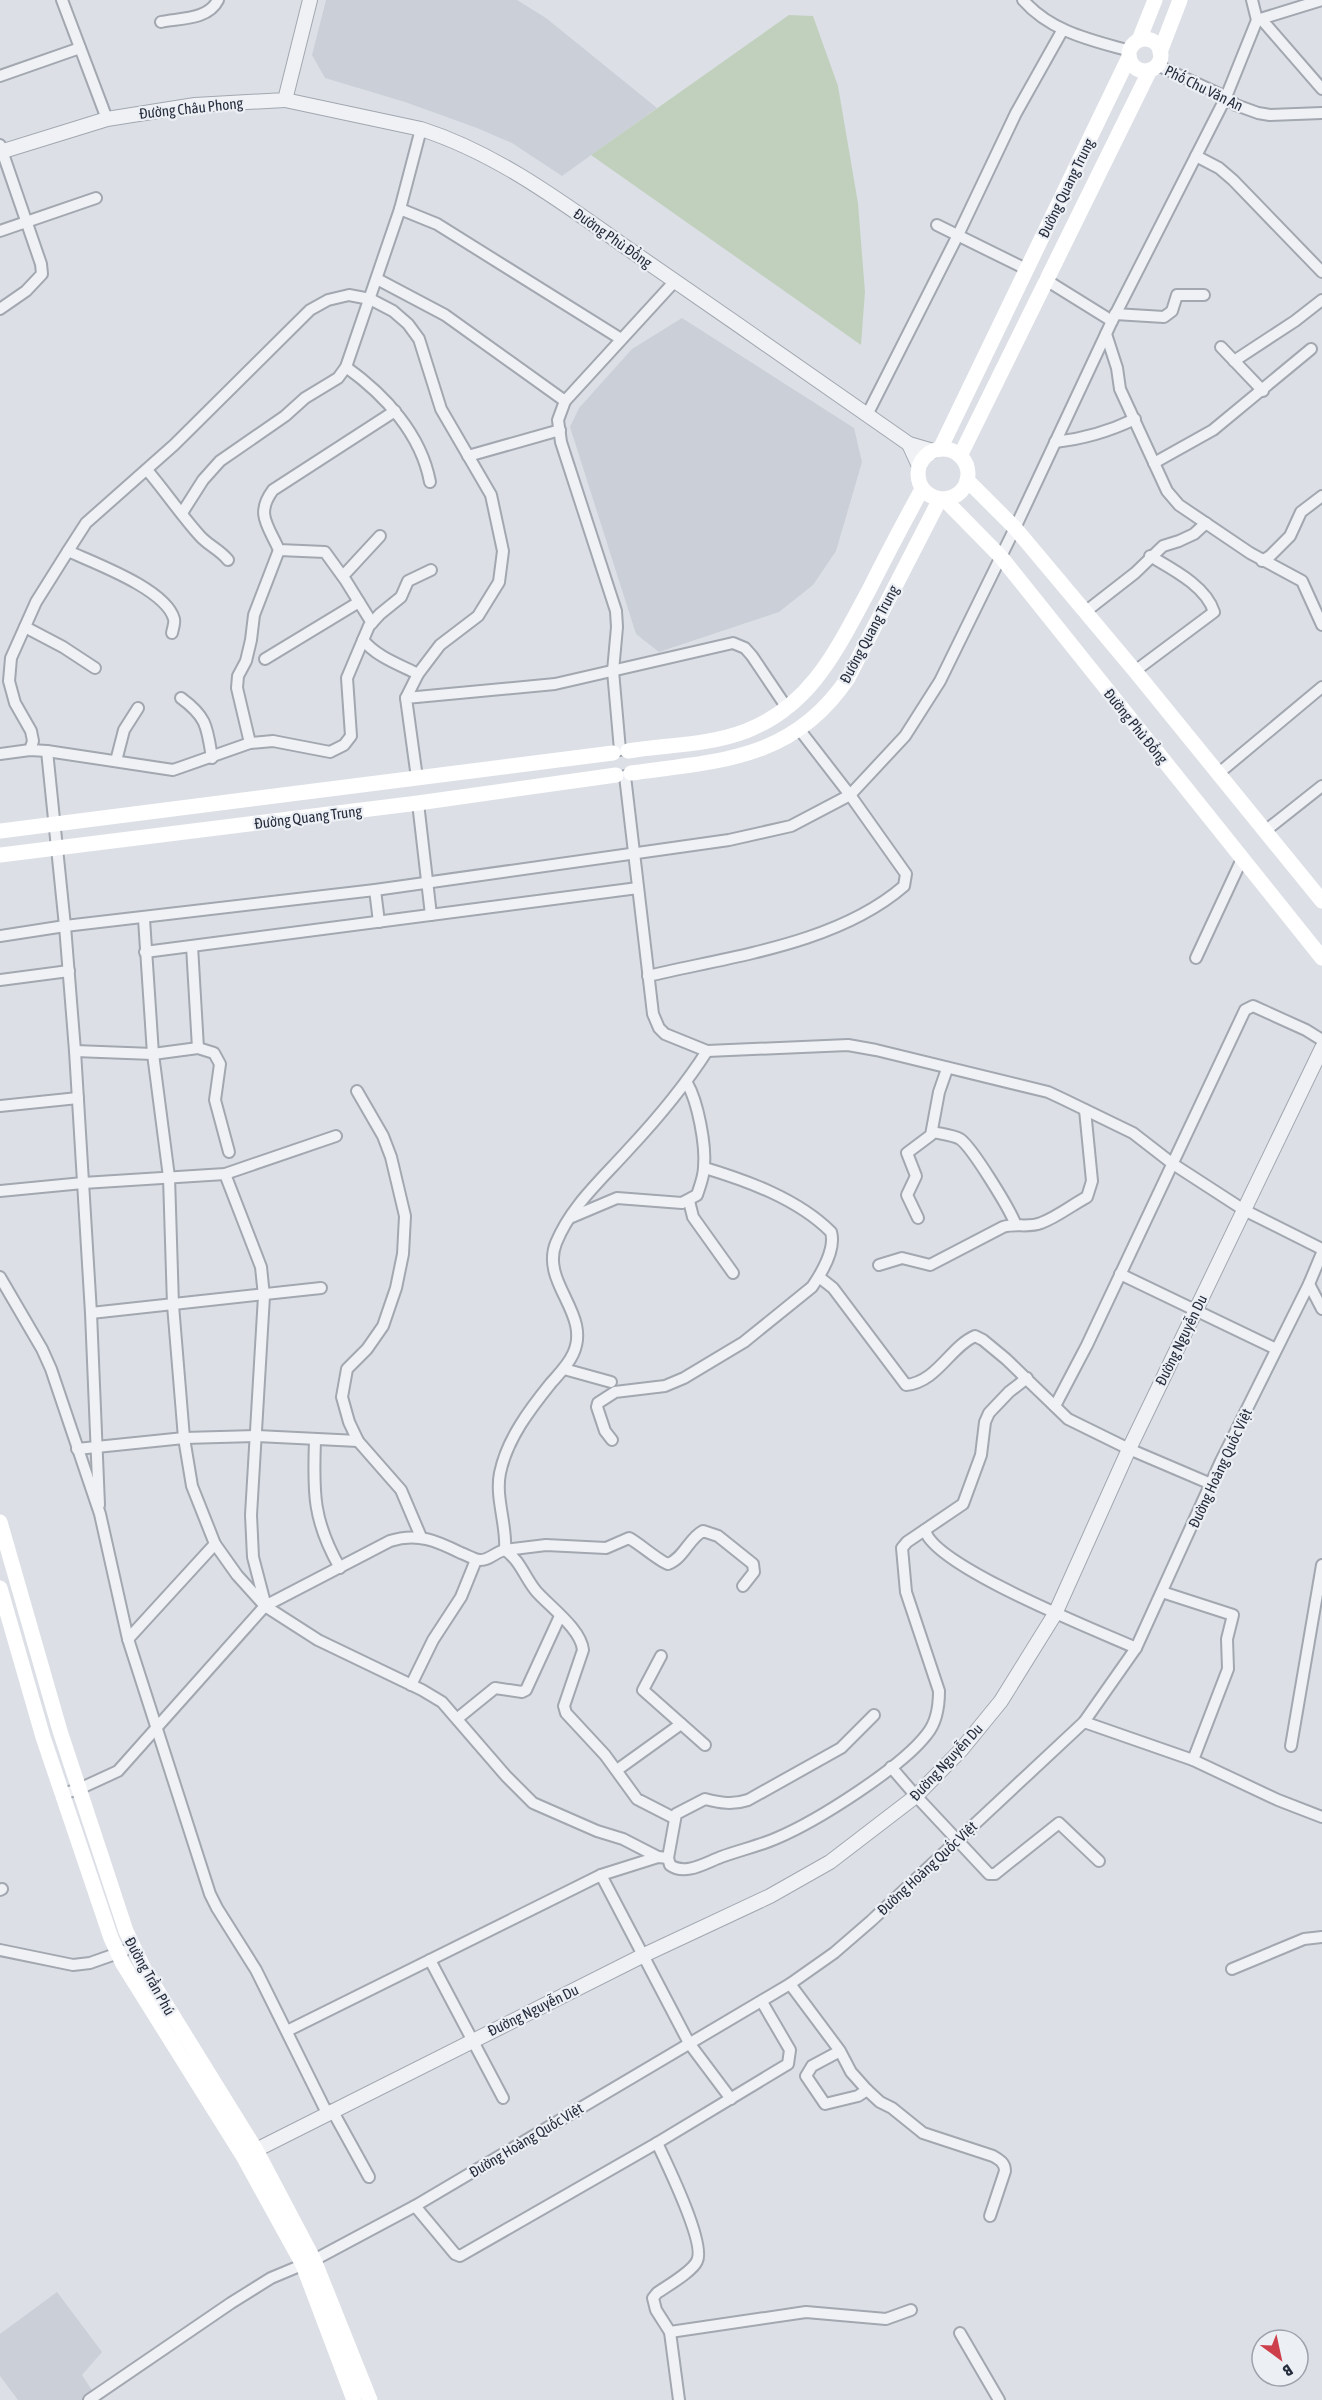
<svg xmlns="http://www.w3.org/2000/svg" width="1322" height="2400" font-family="'Asap Condensed',sans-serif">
<rect width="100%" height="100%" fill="#dce0e6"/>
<!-- built -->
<g fill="#cacfd8">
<path d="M326,0H517L546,18L657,108L562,176L512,143L477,128L405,102L325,78L312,55Z"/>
<path d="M682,318L854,428L862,462L836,551L813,585L779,612L659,652L636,634L570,427L579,408L632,349Z"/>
<path d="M57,2292L102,2352L82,2375L93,2392L82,2400H18L0,2376V2334Z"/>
</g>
<!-- green -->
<path fill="#c1d0bd" d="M789,15L813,16L838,86L858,203L865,292L861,345L591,155Z"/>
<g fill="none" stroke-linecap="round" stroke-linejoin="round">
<!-- minor casing -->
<g stroke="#a2a7b0" stroke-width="14">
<g id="minor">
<path d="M62,0L107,119"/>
<path d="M1023,0C1051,32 1091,40 1130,51"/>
<path d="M1257,20L1322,0"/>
<path d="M1262,20L1322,89"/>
<path d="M161,22C180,18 208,20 218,0"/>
<path d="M1157,65L1226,97L1236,105L1258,113L1270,115L1322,113"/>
<path d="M0,76L80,48"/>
<path d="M0,145L41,264L42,274L26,291L0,309"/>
<path d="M1196,156L1219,168L1233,180L1322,272"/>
<path d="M400,209L437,224L621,339"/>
<path d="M937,225L1026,269"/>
<path d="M0,231L96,198"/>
<path d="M377,279L445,315L565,401"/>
<path d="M1046,280L1112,321"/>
<path d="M1115,314L1164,317L1172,311L1177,295H1204"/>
<path d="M1106,334L1117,368L1120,389L1167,491L1179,505L1250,553L1302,581L1322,625"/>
<path d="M1221,347L1263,391"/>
<path d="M1234,361L1295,321L1322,300"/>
<path d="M346,367C385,395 421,434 430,482"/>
<path d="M867,415L958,235L1016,113L1062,31"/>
<path d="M1055,442C1083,439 1110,431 1135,419"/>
<path d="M468,456L560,430"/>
<path d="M1154,463L1213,430L1311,349"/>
<path d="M147,470C165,491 181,515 200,536C209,546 219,549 228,560"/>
<path d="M182,513L203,480L220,461L285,416L305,398L338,378L346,367L400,209L421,129"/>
<path d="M68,551C94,563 166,589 174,619C175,623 173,628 172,633"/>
<path d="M1262,561L1270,556L1290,536L1301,512L1322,496"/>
<path d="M343,576L380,536"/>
<path d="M1085,612L1135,573L1163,546L1179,541L1194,534L1206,523"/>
<path d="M372,623L346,581L325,552L279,550C268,525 255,514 273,490L395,411"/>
<path d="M25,627L63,647L95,668"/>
<path d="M265,659L359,602"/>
<path d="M1135,671L1214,612C1206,586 1172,569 1150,556"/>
<path d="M418,674C398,664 377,657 363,640L369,626L380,614L401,597L408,581L431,570"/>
<path d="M181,698C207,717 207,727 212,758"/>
<path d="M250,743L237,688L238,676L246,661L251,640L254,615L279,550"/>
<path d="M30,750L33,741L31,731L15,703L9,681L11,658L36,602L68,551L86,523L174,445L310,310L328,300L349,295L370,299L393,311L408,324L419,339L441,409L491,495L503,551L499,582L478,616L440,645L418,674L406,698"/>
<path d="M620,750L613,671L617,627L616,611L561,442L558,420L565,401L675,281"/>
<path d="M47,751L65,926L75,1051L91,1313L99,1505"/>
<path d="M0,754L30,750L47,751L173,770L250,743L273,741L330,752L344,745L351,736L347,678L363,640"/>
<path d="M116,761L124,730L138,708"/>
<path d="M1219,773L1322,687"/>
<path d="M625,776L653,1014L659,1028L665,1034L707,1051L848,1045L876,1050L1048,1092L1063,1099L1133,1133L1173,1164L1244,1210L1322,1249"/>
<path d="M417,778L406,698L555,684L733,643L745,648L752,656L787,708"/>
<path d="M418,803L431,915"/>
<path d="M1265,831L1322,786"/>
<path d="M375,890L379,922"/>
<path d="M144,919L153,1054L169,1177L173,1305L184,1438L192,1486L215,1544L237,1575L265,1606L318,1640L422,1690L442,1702L506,1776L533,1803L597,1831L623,1839L658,1857L668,1858"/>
<path d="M0,936L65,926L375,890L729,840L791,826L850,795L905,736L940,681L1015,528L1112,321L1226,97L1257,20L1252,0"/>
<path d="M192,946L198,1048"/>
<path d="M145,952L638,888"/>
<path d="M1196,958L1242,859"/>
<path d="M648,976C732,956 837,944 904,886L906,874L850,795L799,729"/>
<path d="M0,980L69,971"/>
<path d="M75,1051L153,1054L198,1048L214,1053L220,1064L215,1100L229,1152"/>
<path d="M707,1051C684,1087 657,1119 628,1150C602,1179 571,1206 556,1243C540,1283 592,1314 573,1354C568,1365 559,1374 551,1383C530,1409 507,1439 500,1473C495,1498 507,1525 505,1550L546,1545L606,1548L629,1538C640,1544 659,1561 668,1564C684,1558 689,1538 703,1531L718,1536L753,1564L754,1572L743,1586"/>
<path d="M357,1091L383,1136L391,1157L405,1216L403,1254L396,1288L383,1326L367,1349L347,1369L342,1397L349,1422L358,1441L401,1490L421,1537"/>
<path d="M0,1106L78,1098"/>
<path d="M933,1132C941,1134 953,1135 960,1139C972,1147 1009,1208 1015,1223"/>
<path d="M225,1174L261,1267L264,1296L251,1515L253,1557L265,1603"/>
<path d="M0,1191L83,1183L225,1174L336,1136"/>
<path d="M689,1201L693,1217L733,1273"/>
<path d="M572,1217L617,1198L682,1203L697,1195C700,1186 704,1176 704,1167C706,1145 698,1102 687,1083"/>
<path d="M918,1218L907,1195L916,1176L907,1153L931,1135L939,1092L947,1069"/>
<path d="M879,1265L902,1258L930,1265L1003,1227C1016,1223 1029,1228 1041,1223C1057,1217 1072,1205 1087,1197L1092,1181L1085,1110"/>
<path d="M1120,1274L1276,1349"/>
<path d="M0,1277L42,1349L51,1369L100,1514L128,1639L210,1894L217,1908L256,1970L327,2113"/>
<path d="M819,1277L833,1288L906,1385C937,1382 950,1347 975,1336L983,1340L1006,1359L1068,1419L1129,1449L1211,1484"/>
<path d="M1309,1284L1322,1309"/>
<path d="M91,1313L321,1288"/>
<path d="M564,1369L611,1382"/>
<path d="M1055,1406L1087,1345L1245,1010L1253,1006L1306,1030L1322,1040"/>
<path d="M315,1440C313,1493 313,1521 340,1568"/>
<path d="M612,1440L605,1431L597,1407L598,1403L615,1392L665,1386L684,1378L744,1342L812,1287C821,1274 836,1249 831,1232C798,1199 748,1181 705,1168"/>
<path d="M77,1449L184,1438L257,1436L358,1441"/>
<path d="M925,1530C933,1566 1098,1631 1136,1648"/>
<path d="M1162,1592L1233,1615L1227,1639L1228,1669L1193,1760"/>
<path d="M128,1639L215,1544"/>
<path d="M661,1656L643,1690L705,1745"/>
<path d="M411,1685L433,1640L461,1597L476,1560"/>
<path d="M874,1715L841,1748L748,1800C733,1805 720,1803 705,1799L676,1814L668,1858L670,1865C685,1876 705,1863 721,1857C740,1850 759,1846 777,1838C817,1821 901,1768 927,1734C937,1722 939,1706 939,1691L906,1592L902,1548L907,1542L963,1504L981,1455L985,1422L989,1413L1009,1392L1027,1378"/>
<path d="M458,1718L495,1688L522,1692L526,1690L560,1616"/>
<path d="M1084,1722L1193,1760L1278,1800L1322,1817"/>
<path d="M1291,1746L1322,1565"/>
<path d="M891,1767L916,1796L989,1874H995L1059,1823L1099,1861"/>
<path d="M617,1770L681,1724"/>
<path d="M62,1794L79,1789L118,1771L265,1606L390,1541C417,1532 437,1541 461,1553C467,1555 473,1559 479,1560C489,1561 495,1552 505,1550C520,1560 525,1578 536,1591C550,1607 581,1629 583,1650L564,1706L566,1713L605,1755L637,1799L674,1818"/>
<path d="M601,1875L689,2043L731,2099"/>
<path d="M0,1890L2,1889"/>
<path d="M0,1950L73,1965L90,1963L124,1951"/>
<path d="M430,1960L503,2098"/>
<path d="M1232,1969L1304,1939L1322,1937"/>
<path d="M790,1984L840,2051L812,2066L806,2076L825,2104L858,2096L867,2090L851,2072L840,2051"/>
<path d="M287,2031L601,1875L658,1857"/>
<path d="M867,2090L880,2102L892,2108L923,2133L993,2156C1000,2160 1005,2163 1005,2171L990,2216"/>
<path d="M332,2110L369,2177"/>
<path d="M657,2143C666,2162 706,2244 697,2261C692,2272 667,2286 657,2293L653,2298L656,2310L670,2332L679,2400"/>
<path d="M415,2206L455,2254L460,2256L657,2143L788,2064L790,2050L762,2002"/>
<path d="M670,2332L806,2312L886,2319L911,2310"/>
<path d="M960,2333L999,2400"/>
<path d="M89,2400L231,2303L271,2278L314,2260L415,2206L790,1984L834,1953L871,1921L1084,1722L1136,1648L1221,1461L1309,1284L1322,1253"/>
</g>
</g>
<!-- tertiary casing -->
<g stroke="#a2a7b0" stroke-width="16">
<g id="tertiary">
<path d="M285,100L421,129C502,155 571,209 640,257C730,319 819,381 909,444L933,451"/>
<path d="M0,152L107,119L195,105L285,100L310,0"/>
<path d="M909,444L919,466"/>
<path d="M246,2155L644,1955L770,1896L830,1862L916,1796L961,1750L1001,1701L1055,1614L1129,1449L1322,1048"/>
</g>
</g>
<!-- minor -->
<use href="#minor" stroke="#eff1f5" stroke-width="10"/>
<!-- tertiary -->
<use href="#tertiary" stroke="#eff1f5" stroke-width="14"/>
<!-- secondary -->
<g stroke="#fff" stroke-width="15">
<circle cx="1145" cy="55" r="16"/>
<path d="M1139,40L1155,0"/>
<path d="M1160,52L1180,0"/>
<circle cx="943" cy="474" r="25"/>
<path d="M940,449L1129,57"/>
<path d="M960,456L1150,70"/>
<path d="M967,480L1015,528L1135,671L1322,901"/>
<path d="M944,499L1001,557L1322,958"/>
<path d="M628,751C666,745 710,745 746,731C812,705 837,649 869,590C886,556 904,522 922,489"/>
<path d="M631,773C720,761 793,760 848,678L940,499"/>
<path d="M0,831L613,753"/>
<path d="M0,855L418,803L616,775"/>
<path d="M0,1522L60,1731L126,1931L144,1969L256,2150L314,2260L370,2400"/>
<path d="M0,1588L43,1737L111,1938L123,1964L243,2156L303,2265L354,2400"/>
</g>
</g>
<g text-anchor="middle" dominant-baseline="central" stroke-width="4.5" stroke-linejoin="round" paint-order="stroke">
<!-- street labels -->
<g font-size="15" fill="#262d3d" stroke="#eceff4">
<text transform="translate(1204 88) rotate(26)">Phố Chu Văn An</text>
<text transform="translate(191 108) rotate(-6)">Đường Châu Phong</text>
<text transform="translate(1066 188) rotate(-64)">Đường Quang Trung</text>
<text transform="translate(613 238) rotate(35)">Đường Phù Đổng</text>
<text transform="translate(869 634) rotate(-62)">Đường Quang Trung</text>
<text transform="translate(1136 726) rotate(51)">Đường Phù Đổng</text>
<text transform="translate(308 817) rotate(-7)">Đường Quang Trung</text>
<text transform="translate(1181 1340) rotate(-64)">Đường Nguyễn Du</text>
<text transform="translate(1220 1468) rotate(-65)">Đường Hoàng Quốc Việt</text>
<text transform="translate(946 1762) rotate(-47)">Đường Nguyễn Du</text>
<text transform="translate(927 1868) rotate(-43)">Đường Hoàng Quốc Việt</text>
<text transform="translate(150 1976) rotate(61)">Đường Trần Phú</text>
<text transform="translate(533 2010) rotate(-26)">Đường Nguyễn Du</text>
<text transform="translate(526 2140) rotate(-31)">Đường Hoàng Quốc Việt</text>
</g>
</g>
<!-- north arrow -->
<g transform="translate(1280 2358) rotate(147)"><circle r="28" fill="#eceff4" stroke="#9da1ab" stroke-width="1.5"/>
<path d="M0-4.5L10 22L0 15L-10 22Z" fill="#cd404b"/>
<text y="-9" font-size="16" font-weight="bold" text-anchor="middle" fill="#262d3d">B</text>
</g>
</svg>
